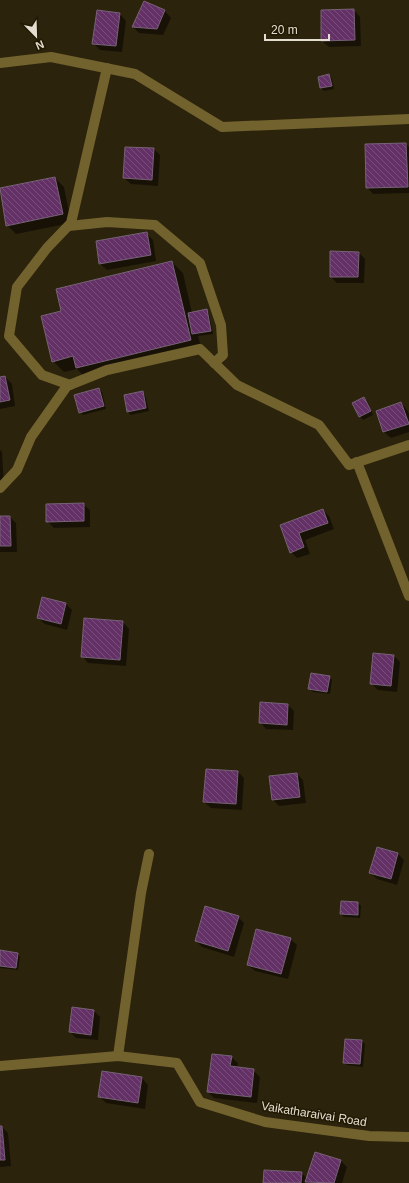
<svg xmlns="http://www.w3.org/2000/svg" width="409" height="1183" font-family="Helvetica,sans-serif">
<defs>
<pattern id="building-back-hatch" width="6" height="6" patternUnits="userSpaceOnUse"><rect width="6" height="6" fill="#643167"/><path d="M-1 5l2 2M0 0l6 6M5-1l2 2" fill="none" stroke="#7a4e7c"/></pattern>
</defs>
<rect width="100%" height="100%" fill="#2b230b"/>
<!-- shadow -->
<g fill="#0007">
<path d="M144,2L165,11L171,18L163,35L139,33L133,27Z"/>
<path d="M354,10L360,17L361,46L329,47L322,41Z"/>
<path d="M120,14L126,21L122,52L100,50L93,43Z"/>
<path d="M329,75L332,79L334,89L324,91L321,88L319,78Z"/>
<path d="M406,144L409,147V193L373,194L367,187L366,145Z"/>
<path d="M154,149L160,155L158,186L131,184L124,178Z"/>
<path d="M55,178L64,187L71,223L16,234L7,225L0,189Z"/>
<path d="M146,233L153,240L156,261L107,270L100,264Z"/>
<path d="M359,253L365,259L364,283H337L331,277Z"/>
<path d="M172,262L183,273L192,313L206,310L209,313L213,334L198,336L202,351L87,379L77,369L64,372L53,361L62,312Z"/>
<path d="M5,377L12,384L15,406L0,409V378Z"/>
<path d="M99,389L102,392L106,409L83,415L80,412Z"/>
<path d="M142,392L145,395L149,411L131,415L128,412L125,396Z"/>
<path d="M364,398L367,401L373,415L363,420L360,416L354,403Z"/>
<path d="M401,403L407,410L409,414V432L391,438L384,432L377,411Z"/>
<path d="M0,450L2,452L4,487H0Z"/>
<path d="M83,504L90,510V527L54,528L47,521Z"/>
<path d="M323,510L329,516L334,529L305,540L310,554L297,558L291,552L281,525Z"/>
<path d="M0,517H10L16,523L17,552H0Z"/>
<path d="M66,604L72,610L67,630L45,624L38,618Z"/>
<path d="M123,622L129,629L126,666L88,663L82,656Z"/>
<path d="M394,656L400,662L397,692L378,690L371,683Z"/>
<path d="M329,677L332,680L330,694L313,692L309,688Z"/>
<path d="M288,705L294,711L293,730L266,729L260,722Z"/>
<path d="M238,772L244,778L242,810L211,808L204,802Z"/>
<path d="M297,774L303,780L306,803L279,806L273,800Z"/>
<path d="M398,854L404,860L397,885L377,879L370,873Z"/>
<path d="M358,903L361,906L360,918L344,917L341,914Z"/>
<path d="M238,917L244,923L234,957L202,947L196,941Z"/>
<path d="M290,939L297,945L288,979L255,971L248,965Z"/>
<path d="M0,951L17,953L20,957L18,970L0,968Z"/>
<path d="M94,1011L100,1017L98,1040L76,1038L70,1032Z"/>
<path d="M362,1041L365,1044L363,1067L347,1065L344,1062Z"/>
<path d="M231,1057L238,1063L237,1068L253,1070L260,1077L257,1103L214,1098L208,1092Z"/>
<path d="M103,1072L142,1078L148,1085L145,1109L106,1103L99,1096Z"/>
<path d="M0,1127H2L8,1133L11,1166L0,1167Z"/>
<path d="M341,1161L347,1167L342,1183H264L302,1173L307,1179Z"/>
</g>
<!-- building -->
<g fill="url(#building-back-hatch)" stroke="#766276">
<path d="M144,1L165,10L157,29L132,27Z"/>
<path d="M354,9L355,40L321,41V10Z"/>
<path d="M97,10L120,13L116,46L92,44Z"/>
<path d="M329,74L332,86L320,88L318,77Z"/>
<path d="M406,143L408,187L366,188L365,144Z"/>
<path d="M125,147L154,148L152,180L123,178Z"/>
<path d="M55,177L63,214L6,226L0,188Z"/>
<path d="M147,232L151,255L99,264L96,241Z"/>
<path d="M330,251L359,252L358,277H330Z"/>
<path d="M172,261L191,340L76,368L73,356L52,362L41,316L61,311L56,289Z"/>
<path d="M207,309L211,331L192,334L188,313Z"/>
<path d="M5,376L10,400L0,402V377Z"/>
<path d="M99,388L104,406L79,413L74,395Z"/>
<path d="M143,391L146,408L127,412L124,395Z"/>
<path d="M364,397L371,411L359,417L352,403Z"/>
<path d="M401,402L409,424L383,432L376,411Z"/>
<path d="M84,503V521L46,522V504Z"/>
<path d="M323,509L328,523L299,533L304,547L290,553L280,525Z"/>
<path d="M0,516H10L11,546H0Z"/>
<path d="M42,597L66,603L61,624L37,618Z"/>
<path d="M84,618L123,621L120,660L81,657Z"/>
<path d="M373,653L394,655L391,686L370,684Z"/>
<path d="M311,673L330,676L327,692L308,689Z"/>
<path d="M260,702L288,704L287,725L259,723Z"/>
<path d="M206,769L238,771L236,804L203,802Z"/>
<path d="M297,773L300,797L272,800L269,776Z"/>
<path d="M377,847L398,853L391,879L369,873Z"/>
<path d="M341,901L358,902V915L340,914Z"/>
<path d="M205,906L239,916L228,951L195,941Z"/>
<path d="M256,929L291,938L281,974L247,965Z"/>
<path d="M0,950L18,953L16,968L0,966Z"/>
<path d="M72,1007L94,1010L91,1035L69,1032Z"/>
<path d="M345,1039L362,1040L360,1064L343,1063Z"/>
<path d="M212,1054L232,1056L230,1066L254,1069L251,1097L207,1092Z"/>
<path d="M102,1071L142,1077L138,1103L98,1097Z"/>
<path d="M0,1126H2L5,1160H0Z"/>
<path d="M315,1152L341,1160L334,1183L305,1182Z"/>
<path d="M264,1170L302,1172L301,1183H263Z"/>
</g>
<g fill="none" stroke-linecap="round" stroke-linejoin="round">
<!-- minor -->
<g stroke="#72622e" stroke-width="10">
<path d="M0,63L51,57L135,74L222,127L409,119"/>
<path d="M69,226L107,222L155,225L200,263L221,325L223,355L214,363"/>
<path d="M70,385L42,375L9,336L17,287L47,248L71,223L107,68"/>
<path d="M357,462L409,596"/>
<path d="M0,488L17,470L31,437L67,386L107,370L200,349L237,385L319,425L349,465L409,445"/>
<path d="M118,1056L141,893L149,854"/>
<path d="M0,1066L118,1056L177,1063L200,1102L265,1122L369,1136L409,1137"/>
</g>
</g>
<g text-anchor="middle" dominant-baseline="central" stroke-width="3" stroke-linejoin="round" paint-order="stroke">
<!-- street labels -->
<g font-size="12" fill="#e4ded0" stroke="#221903">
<text transform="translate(314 1114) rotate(9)">Vaikatharaivai Road</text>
</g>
</g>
<!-- north arrow -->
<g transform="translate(36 36) rotate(157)" stroke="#221903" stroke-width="3" paint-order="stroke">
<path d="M0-3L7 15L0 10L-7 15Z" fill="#e4ded0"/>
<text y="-6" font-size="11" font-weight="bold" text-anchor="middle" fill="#e4ded0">N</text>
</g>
<!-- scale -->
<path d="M265 34v6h64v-6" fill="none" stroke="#e4ded0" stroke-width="2"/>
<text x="271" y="34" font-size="12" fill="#e4ded0" stroke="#221903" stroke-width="3" paint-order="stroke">20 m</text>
</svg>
